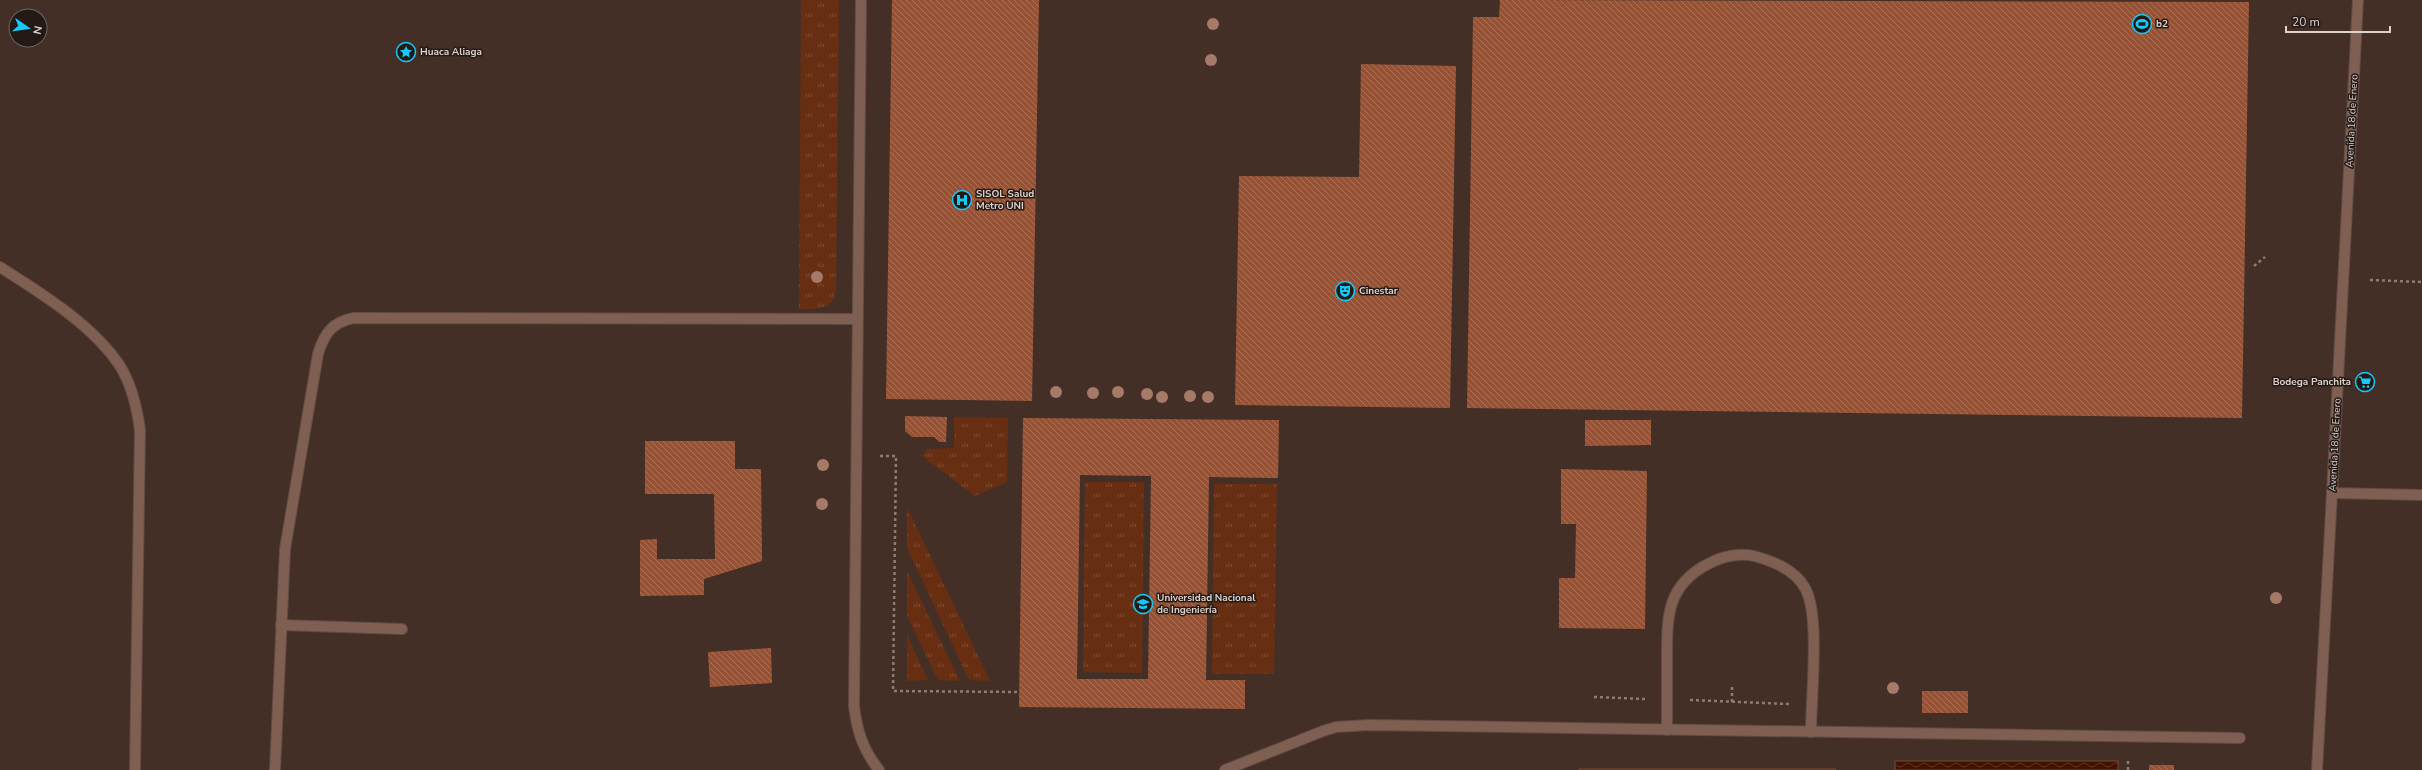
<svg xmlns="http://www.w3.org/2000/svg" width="2422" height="770" font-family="'Nunito Sans',sans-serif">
<defs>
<pattern id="grass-tufts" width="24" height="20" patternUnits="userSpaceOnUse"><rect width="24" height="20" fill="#682e12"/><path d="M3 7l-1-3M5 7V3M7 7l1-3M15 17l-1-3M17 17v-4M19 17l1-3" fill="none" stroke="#7d4b33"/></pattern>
<pattern id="water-waves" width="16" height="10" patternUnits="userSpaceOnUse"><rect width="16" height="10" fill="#441300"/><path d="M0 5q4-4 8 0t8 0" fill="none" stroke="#5f3424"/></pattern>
<pattern id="building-back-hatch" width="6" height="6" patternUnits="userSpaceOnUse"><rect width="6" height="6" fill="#985233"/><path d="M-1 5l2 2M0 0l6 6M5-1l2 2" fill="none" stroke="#ab7259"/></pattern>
</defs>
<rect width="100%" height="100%" fill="#442f27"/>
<!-- grass -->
<g fill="url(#grass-tufts)">
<path d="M801,0H839L836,290C833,311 816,309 799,309Z"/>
<path d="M954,417L1008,418L1007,482L975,496L922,456L927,449L954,448Z"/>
<path d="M1085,482H1144L1142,673L1083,672Z"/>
<path d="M1214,484H1277L1274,674H1212Z"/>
<path d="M907,507L990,681L969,680L907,548Z"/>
<path d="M907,571L960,681L938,680L907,616Z"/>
<path d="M907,635L928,680L907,681Z"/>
</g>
<!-- water -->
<g fill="url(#water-waves)" stroke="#724c3d">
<rect x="1895" y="761" width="223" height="9"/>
<path d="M1579,769H1835L1836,770H1579Z"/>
</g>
<!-- building -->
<g fill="url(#building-back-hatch)" fill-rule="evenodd">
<path d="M892,0H1039L1032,401L886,399Z"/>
<path d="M1500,0L2249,2L2242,418L1467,408L1473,17H1499Z"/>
<path d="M1361,64L1456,66L1450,408L1235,405L1239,176L1359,177Z"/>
<path d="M905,416L947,417L946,442H940L934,437H912L905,431Z"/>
<path d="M1023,418L1279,420L1278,478L1209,477L1206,680H1245V709L1019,707ZM1080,475L1151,476L1148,679H1077Z"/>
<path d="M1585,420H1651V445L1585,446Z"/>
<path d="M645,441H735V469H761L762,561L704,579V595L640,596V540L657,539V559H715L714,494H645Z"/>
<path d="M1561,469L1647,471L1645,629L1559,628V578H1575L1576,524H1561Z"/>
<path d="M771,648L772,683L710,687L708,652Z"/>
<rect x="1922" y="691" width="46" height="22"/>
<rect x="2149" y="765" width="25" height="5"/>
</g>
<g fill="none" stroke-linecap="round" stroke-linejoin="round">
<!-- service casing -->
<g stroke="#604c45" stroke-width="12">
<g id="service">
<path d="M861,0L854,706C857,731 863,750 879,770"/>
<path d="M0,267C41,293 93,325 120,366C132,385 137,408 140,430L135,770"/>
<path d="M281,625L402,629"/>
<path d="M1667,730C1667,707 1667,685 1667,663C1667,619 1665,585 1710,563C1723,556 1740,553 1754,556C1773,561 1797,571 1806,590C1820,618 1811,697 1811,732"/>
<path d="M275,770L285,549L318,354C324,334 332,322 354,318L858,319"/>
<path d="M1225,770L1323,731L1336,727L1369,725L2240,738"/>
</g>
</g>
<!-- minor casing -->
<g stroke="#604c45" stroke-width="12">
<path id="minor" d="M2317,770L2332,493"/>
</g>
<!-- tertiary casing -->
<g stroke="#604c45" stroke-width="12">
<path id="tertiary" d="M2358,0L2332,493L2422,495"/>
</g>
<!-- path -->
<g stroke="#8d7c75" stroke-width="2.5" stroke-dasharray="3 3" stroke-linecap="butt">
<path d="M2254,266L2265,257"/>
<path d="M2370,280L2422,282"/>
<path d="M880,456H896L893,691L1020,692"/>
<path d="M1594,697L1645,699"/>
<path d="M1690,700L1789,704"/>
<path d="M1732,702V685"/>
<path d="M2128,770V761"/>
</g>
<!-- service -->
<use href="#service" stroke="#7f5f51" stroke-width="10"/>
<!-- minor -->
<use href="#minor" stroke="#7f5f51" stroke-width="10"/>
<!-- tertiary -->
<use href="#tertiary" stroke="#7f5f51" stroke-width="10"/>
</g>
<!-- trees -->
<g fill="#a67a68">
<circle cx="1213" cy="24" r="6"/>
<circle cx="1211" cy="60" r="6"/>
<circle cx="817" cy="277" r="6"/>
<circle cx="1056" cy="392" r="6"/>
<circle cx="1118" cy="392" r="6"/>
<circle cx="1093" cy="393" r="6"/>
<circle cx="1147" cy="394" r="6"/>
<circle cx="1190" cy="396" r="6"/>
<circle cx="1162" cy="397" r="6"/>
<circle cx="1208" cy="397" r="6"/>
<circle cx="823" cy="465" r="6"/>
<circle cx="822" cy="504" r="6"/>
<circle cx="2276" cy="598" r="6"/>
<circle cx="1893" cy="688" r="6"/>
</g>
<!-- icons -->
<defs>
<g id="stadium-ring" transform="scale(1)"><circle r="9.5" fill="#231a16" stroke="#14cafb" stroke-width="1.5"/><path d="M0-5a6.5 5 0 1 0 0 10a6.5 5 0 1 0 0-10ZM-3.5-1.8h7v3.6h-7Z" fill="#14cafb"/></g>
<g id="sight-ring" transform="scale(1)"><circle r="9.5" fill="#231a16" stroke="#14cafb" stroke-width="1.5"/><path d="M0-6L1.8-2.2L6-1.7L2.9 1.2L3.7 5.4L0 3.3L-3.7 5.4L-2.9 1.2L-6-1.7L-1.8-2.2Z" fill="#14cafb"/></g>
<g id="hospital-ring" transform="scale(1)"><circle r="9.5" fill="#231a16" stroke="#14cafb" stroke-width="1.5"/><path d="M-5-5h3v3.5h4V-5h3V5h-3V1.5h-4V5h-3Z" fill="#14cafb"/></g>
<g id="theatre-ring" transform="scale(1)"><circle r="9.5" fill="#231a16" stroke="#14cafb" stroke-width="1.5"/><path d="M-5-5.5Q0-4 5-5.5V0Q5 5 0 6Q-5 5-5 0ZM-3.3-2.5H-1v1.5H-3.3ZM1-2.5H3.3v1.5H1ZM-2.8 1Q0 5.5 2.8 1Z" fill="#14cafb"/></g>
<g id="supermarket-ring" transform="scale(1)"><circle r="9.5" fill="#231a16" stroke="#14cafb" stroke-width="1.5"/><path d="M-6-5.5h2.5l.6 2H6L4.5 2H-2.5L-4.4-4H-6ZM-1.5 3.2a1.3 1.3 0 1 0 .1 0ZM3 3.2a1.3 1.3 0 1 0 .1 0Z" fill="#14cafb"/></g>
<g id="university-ring" transform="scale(1)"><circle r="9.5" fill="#231a16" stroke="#14cafb" stroke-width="1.5"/><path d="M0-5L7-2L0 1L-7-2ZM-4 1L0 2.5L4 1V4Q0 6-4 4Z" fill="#14cafb"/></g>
</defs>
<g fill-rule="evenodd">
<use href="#stadium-ring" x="2142" y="24"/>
<use href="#sight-ring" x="406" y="52"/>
<use href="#hospital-ring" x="962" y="200"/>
<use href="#theatre-ring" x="1345" y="291"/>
<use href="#supermarket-ring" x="2365" y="382"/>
<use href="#university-ring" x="1143" y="604"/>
</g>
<g text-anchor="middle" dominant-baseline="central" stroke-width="3" stroke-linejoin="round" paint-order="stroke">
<!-- poi labels -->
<g font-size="10" font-weight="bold" fill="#dfd2cc" stroke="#231a16" text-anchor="start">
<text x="2156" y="24">b2</text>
<text x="420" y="52">Huaca Aliaga</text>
<text x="976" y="194">SISOL Salud<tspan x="976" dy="12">Metro UNI</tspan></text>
<text x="1359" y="291">Cinestar</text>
<text x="2351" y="382" text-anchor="end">Bodega Panchita</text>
<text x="1157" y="598">Universidad Nacional<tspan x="1157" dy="12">de Ingeniería</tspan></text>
</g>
<!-- street labels -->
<g font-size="10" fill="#dfd2cc" stroke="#231a16">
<text transform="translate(2352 121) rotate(-87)">Avenida 18 de Enero</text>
<text transform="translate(2335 445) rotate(-87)">Avenida 18 de Enero</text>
</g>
</g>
<!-- north arrow -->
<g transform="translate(28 28) rotate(103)"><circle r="19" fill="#231a16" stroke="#6e645f"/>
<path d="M0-3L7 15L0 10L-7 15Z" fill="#14cafb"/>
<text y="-6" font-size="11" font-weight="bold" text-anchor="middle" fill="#dfd2cc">N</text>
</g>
<!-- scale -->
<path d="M2286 26v6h104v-6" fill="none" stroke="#dfd2cc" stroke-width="2"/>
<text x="2292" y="26" font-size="12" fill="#dfd2cc" stroke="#231a16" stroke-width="3" paint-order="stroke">20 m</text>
</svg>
